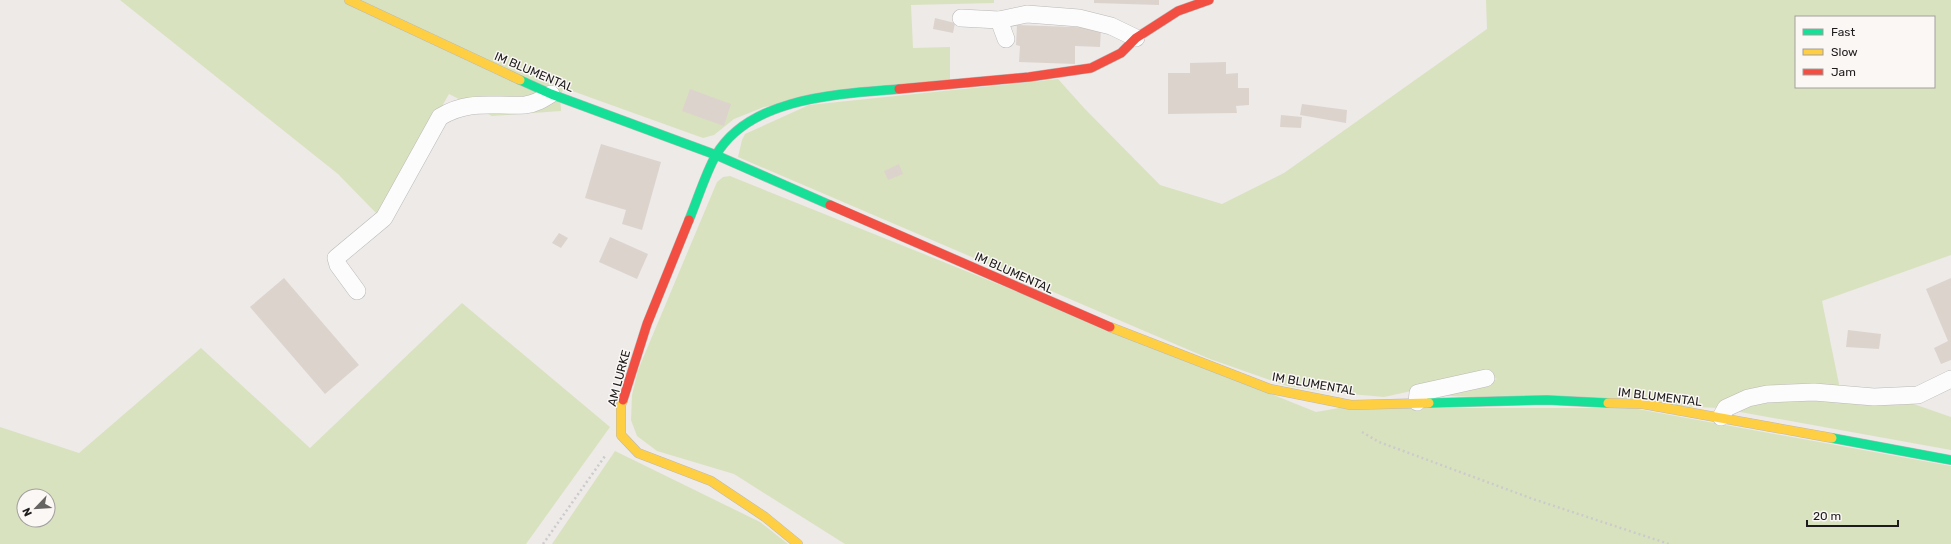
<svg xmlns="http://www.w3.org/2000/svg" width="1951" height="544" font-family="Rubik,sans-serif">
<rect width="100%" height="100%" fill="#edeae8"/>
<!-- green -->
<g fill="#d9e2bf" fill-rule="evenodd">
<path d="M120,0H994V3L911,5L913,48L950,47V80L764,107L734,119L714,135L703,138L564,88L560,96L561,111L492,116L449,94L379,216L338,174Z"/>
<path d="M1486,0H1951V255L1822,301L1840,389L1719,408L1428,395L1497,379L1484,375L1384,397L1328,392L1287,386L1210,359L738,157L742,140L745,134L809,105L1058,79L1085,109L1160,185L1222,204L1284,173L1487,29ZM1796,17H1934V87H1796Z"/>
<path d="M730,176L1316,412L1339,408H1632L1951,466V544H845L734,474L657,451L637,436L631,420L632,395L638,370L717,182L723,177Z"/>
<path d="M462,303L610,427L526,544H0V427L79,453L201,348L310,448ZM24,496H48V520H24Z"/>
<path d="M1776,397L1905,401L1951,417V450L1729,410Z"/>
<path d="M615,451L760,522L788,544H552Z"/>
</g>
<!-- building -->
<g fill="#ddd3cd">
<path d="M1094,0H1159V5L1094,3Z"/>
<path d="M935,18L955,23L953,33L933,29Z"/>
<path d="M1017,25L1101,28L1100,47L1075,46V64L1019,62L1020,46L1016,45Z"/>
<path d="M1226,62V74L1238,73V88H1249V105L1236,106L1237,113L1168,114V73H1190V63Z"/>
<path d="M690,89L731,104L724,126L682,111Z"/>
<path d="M1302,104L1347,110L1346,123L1300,115Z"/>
<path d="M1281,115L1302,117L1301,128L1280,127Z"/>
<path d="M601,144L661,162L642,230L622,224L626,210L585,198Z"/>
<path d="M899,164L903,174L888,180L884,171Z"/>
<path d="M559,233L568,238L561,248L552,243Z"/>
<path d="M610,237L648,254L637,279L599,262Z"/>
<path d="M284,278L359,365L325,394L250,307Z"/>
<path d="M1951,278V360L1941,364L1934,348L1948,341L1926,289Z"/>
<path d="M1848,330L1881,334L1879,349L1846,347Z"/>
</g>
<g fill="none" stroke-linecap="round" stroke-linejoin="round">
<!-- lane casing -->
<g stroke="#bbb9b8" stroke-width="18">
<g id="lane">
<path d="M961,18L999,20"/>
<path d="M1006,39L999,20L1027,14L1079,18L1111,26L1136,38"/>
<path d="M357,291L338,265L336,258L384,218L440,117C469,99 494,107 525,105C535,104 543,99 551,94"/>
<path d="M1417,402L1418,393L1486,378"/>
<path d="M1721,417L1726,408L1748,398L1767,394L1814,392L1874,397L1918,395L1951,379"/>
</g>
</g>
<!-- fast casing -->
<g stroke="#bbb9b8" stroke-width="10">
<g id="fast">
<path d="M520,80L551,94L716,155L830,205"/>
<path d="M689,220C697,201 706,172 716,155C750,97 839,94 899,89"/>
<path d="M1429,403L1547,400L1608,403"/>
<path d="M1832,438L1951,460"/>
</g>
</g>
<!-- slow casing -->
<g stroke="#bbb9b8" stroke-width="10">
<g id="slow">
<path d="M349,0L520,80"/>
<path d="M1110,327L1270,389L1351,405L1429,403"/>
<path d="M623,400L621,405V435L638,453L711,481L765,517L798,544"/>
<path d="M1608,403L1643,404L1832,438"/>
</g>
</g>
<!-- jam casing -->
<g stroke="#bbb9b8" stroke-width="10">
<g id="jam">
<path d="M899,89L1029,77L1091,68L1121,53L1136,38L1178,11L1209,0"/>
<path d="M830,205L1110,327"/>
<path d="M623,400L647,324L689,220"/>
</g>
</g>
<!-- path -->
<g stroke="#cccbcb" stroke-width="2.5" stroke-dasharray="2 3" stroke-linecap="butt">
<path d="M1362,432L1379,442L1533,499L1669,544"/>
<path d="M543,544L605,456"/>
</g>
<!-- lane -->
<use href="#lane" stroke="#fcfcfc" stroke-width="17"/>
<!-- fast -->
<use href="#fast" stroke="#16e098" stroke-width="9"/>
<!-- slow -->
<use href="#slow" stroke="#ffcf43" stroke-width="9"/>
<!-- jam -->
<use href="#jam" stroke="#f24e42" stroke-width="9"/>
</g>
<g text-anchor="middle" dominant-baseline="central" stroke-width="3" stroke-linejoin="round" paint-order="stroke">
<!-- street labels -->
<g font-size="12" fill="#1d1b1b" stroke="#fbf7f5">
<text transform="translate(534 72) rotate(23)">IM BLUMENTAL</text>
<text transform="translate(1014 273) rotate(24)">IM BLUMENTAL</text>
<text transform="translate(619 378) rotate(-75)">AM LURKE</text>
<text transform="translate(1314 384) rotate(10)">IM BLUMENTAL</text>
<text transform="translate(1660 397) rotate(7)">IM BLUMENTAL</text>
</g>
</g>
<!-- legend -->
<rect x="1795" y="16" width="140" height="72" fill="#fbf7f5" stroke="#a29f9e"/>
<rect x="1803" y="29" width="20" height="6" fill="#16e098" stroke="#a29f9e"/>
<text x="1831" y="36" font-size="12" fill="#1d1b1b">Fast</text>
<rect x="1803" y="49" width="20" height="6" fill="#ffcf43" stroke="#a29f9e"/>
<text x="1831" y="56" font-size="12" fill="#1d1b1b">Slow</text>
<rect x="1803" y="69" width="20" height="6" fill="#f24e42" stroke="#a29f9e"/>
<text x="1831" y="76" font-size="12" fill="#1d1b1b">Jam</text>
<!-- north arrow -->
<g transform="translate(36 508) rotate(245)"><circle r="19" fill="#fbf7f5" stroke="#a29f9e"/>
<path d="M0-3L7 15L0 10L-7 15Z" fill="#666363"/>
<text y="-6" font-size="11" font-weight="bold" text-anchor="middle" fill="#1d1b1b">N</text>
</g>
<!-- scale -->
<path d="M1807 520v6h91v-6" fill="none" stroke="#1d1b1b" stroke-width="2"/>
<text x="1813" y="520" font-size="12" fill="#1d1b1b" stroke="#fbf7f5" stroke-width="3" paint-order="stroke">20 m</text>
</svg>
